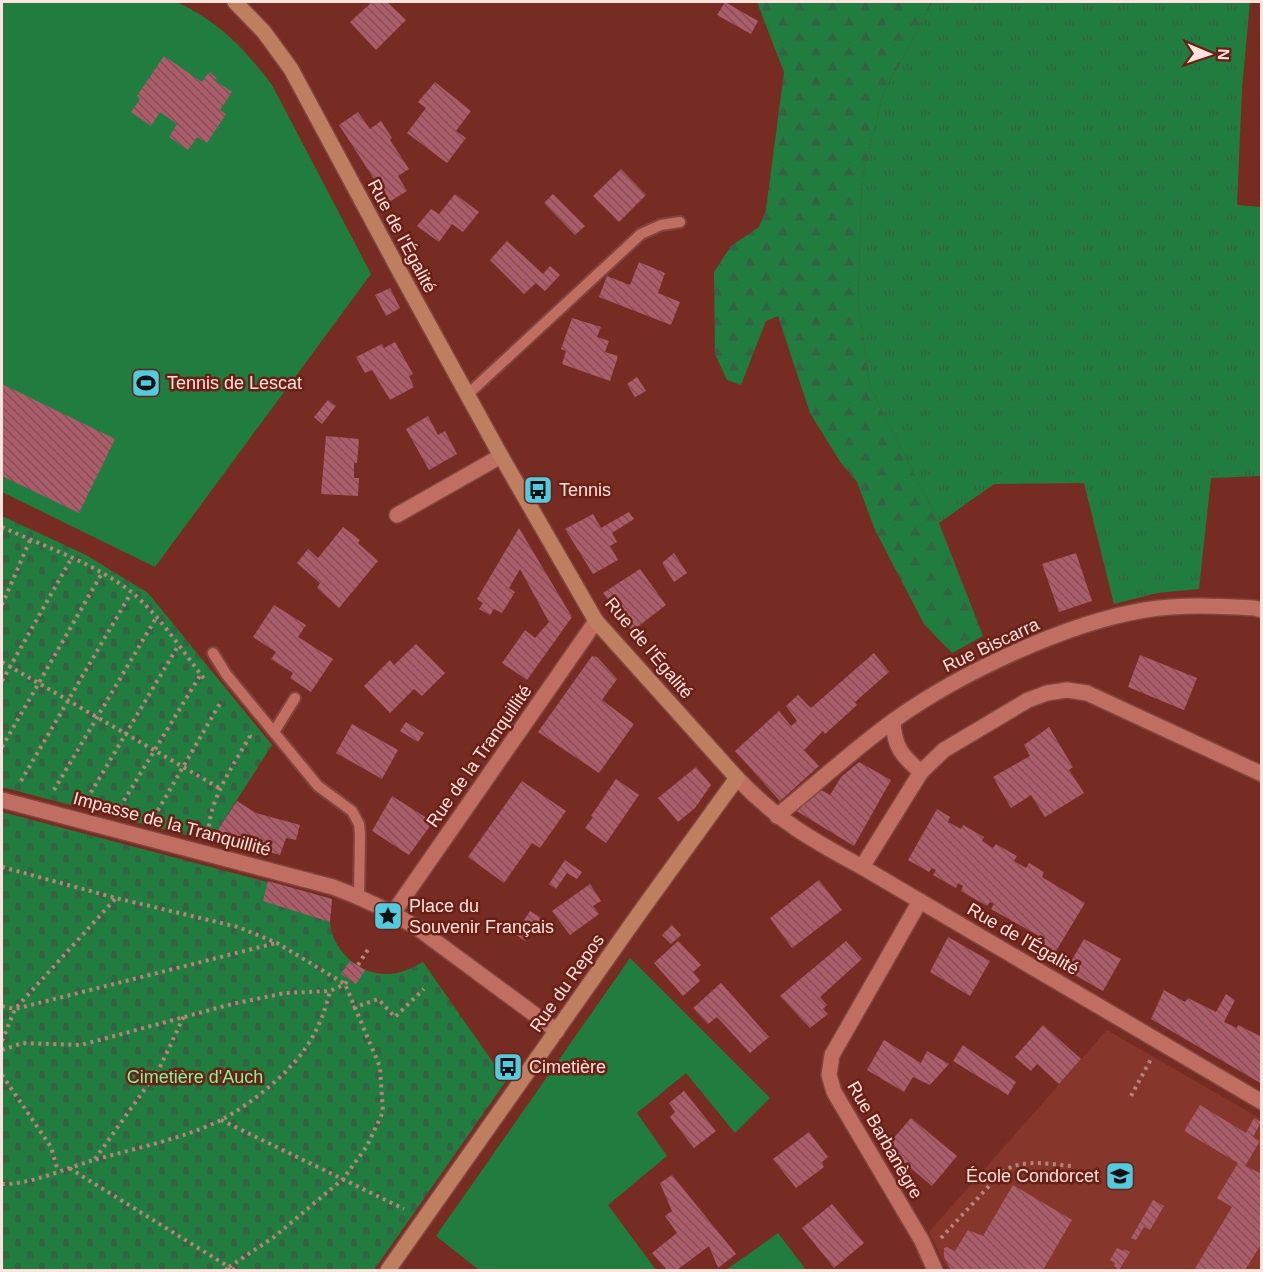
<svg xmlns="http://www.w3.org/2000/svg" width="1263" height="1272" font-family="Helvetica,sans-serif">
<defs>
<pattern id="grass-tufts" width="24" height="20" patternUnits="userSpaceOnUse" patternTransform="scale(1.5)"><rect width="24" height="20" fill="#207d3f"/><path d="M3 7l-1-3M5 7V3M7 7l1-3M15 17l-1-3M17 17v-4M19 17l1-3" fill="none" stroke="#346340"/></pattern>
<pattern id="forest-firs" width="22" height="20" patternUnits="userSpaceOnUse" patternTransform="scale(1.5)"><rect width="22" height="20" fill="#207d3f"/><path d="M5 1l3.5 6h-7zM16 11l3.5 6h-7z" fill="#346340"/></pattern>
<pattern id="cemetery-stones" width="16" height="16" patternUnits="userSpaceOnUse" patternTransform="scale(1.5)"><rect width="16" height="16" fill="#207d3f"/><path d="M2 7V4a2 2 0 0 1 4 0v3zM10 15v-3a2 2 0 0 1 4 0v3z" fill="#346340"/></pattern>
<pattern id="building-back-hatch" width="6" height="6" patternUnits="userSpaceOnUse" patternTransform="scale(1.5)"><rect width="6" height="6" fill="#ad5c6a"/><path d="M-1 5l2 2M0 0l6 6M5-1l2 2" fill="none" stroke="#815158"/></pattern>
</defs>
<rect width="100%" height="100%" fill="#762c22"/>
<!-- built -->
<path fill="#86362b" d="M1107,1030L1261,1119V1270H948L929,1232Z"/>
<!-- grass -->
<path fill="url(#grass-tufts)" d="M932,2H1250L1242,88L1237,205L1261,207V476L1211,478L1199,589L1157,593L1114,604L1084,483L994,484L939,523L870,387L858,300L862,178L884,91L903,58Z"/>
<!-- forest -->
<path fill="url(#forest-firs)" d="M757,2H932L903,58L884,91L862,178L858,300L870,387L939,523L983,636L952,653L924,624L875,530L857,482L841,463L810,413L778,316L766,321L741,385L727,380L715,354L714,272L731,246L759,227L766,210L784,72Z"/>
<!-- cemetery -->
<g fill="url(#cemetery-stones)">
<path d="M2,516L86,555L148,593L272,745L217,831L200,839L2,787Z"/>
<path d="M2,812L332,899C331,907 329,915 330,923C333,951 359,975 388,974C401,974 411,968 423,962L506,1081L374,1270H2Z"/>
</g>
<!-- garden -->
<g fill="#207d3f">
<path d="M2,2H177C220,23 243,47 272,85L371,274L155,567L2,492Z"/>
<path d="M630,958L770,1098L735,1133L686,1073L637,1113L667,1156L608,1205L656,1270H479L436,1236Z"/>
<path d="M778,1233L806,1270H726Z"/>
</g>
<!-- building -->
<g fill="url(#building-back-hatch)">
<path d="M372,2H387L406,20L376,50L350,22Z"/>
<path d="M725,2L758,21L751,34L717,15Z"/>
<path d="M164,56L202,82L209,72L217,78L214,80L232,92L220,110L226,114L207,143L197,137L188,150L169,137L177,124L160,112L151,126L131,112L140,99L137,96Z"/>
<path d="M435,82L471,111L456,131L466,138L447,163L407,133L426,108L418,102Z"/>
<path d="M358,112L370,129L381,121L392,138L390,140L409,169L398,176L407,191L389,202L339,125Z"/>
<path d="M621,169L646,195L619,222L593,196Z"/>
<path d="M455,194L479,212L463,232L452,224L439,242L417,226L431,209L439,214Z"/>
<path d="M553,194L585,226L575,235L544,203Z"/>
<path d="M507,241L543,274L550,266L560,275L545,291L536,283L524,294L490,260Z"/>
<path d="M639,262L665,273L658,293L680,302L671,325L599,297L607,276L630,285Z"/>
<path d="M390,288L400,308L386,316L375,295Z"/>
<path d="M572,318L601,327L597,337L609,341L605,352L618,356L610,381L562,364L566,351L561,349Z"/>
<path d="M395,342L413,374L409,376L414,387L390,400L372,370L365,373L356,357L382,344L384,348Z"/>
<path d="M637,377L646,391L635,397L627,384Z"/>
<path d="M2,384L115,439L79,513L2,476Z"/>
<path d="M328,400L336,406L322,424L314,417Z"/>
<path d="M428,416L438,435L445,431L457,454L429,470L406,429Z"/>
<path d="M326,436L359,439L357,463H354V478H359L358,496L321,494Z"/>
<path d="M629,512L634,519L612,533L617,542L610,546L618,560L593,574L565,529L593,514L601,528Z"/>
<path d="M343,527L360,540L358,543L378,561L339,608L317,588L320,583L297,563L308,549L318,558Z"/>
<path d="M519,528L572,617L527,680L502,663L525,630L535,638L549,622L520,569L509,588L515,592L502,613L494,609L490,615L479,609L483,603L477,599Z"/>
<path d="M674,553L687,573L674,582L662,563Z"/>
<path d="M1076,553L1092,601L1059,612L1042,564Z"/>
<path d="M640,569L666,605L632,631L603,593Z"/>
<path d="M274,605L306,625L298,637L333,659L311,692L290,678L293,673L271,659L276,652L253,637Z"/>
<path d="M416,644L445,673L422,696L414,689L390,713L364,686L390,660L394,665Z"/>
<path d="M874,653L889,672L855,702L857,705L825,734L823,731L804,750L819,766L780,801L735,751L779,711L791,726L797,721L786,706L798,695L811,708Z"/>
<path d="M1140,655L1197,678L1184,710L1128,687Z"/>
<path d="M592,656L597,657L617,679L602,700L634,724L599,773L538,732Z"/>
<path d="M406,722L424,733L418,742L400,731Z"/>
<path d="M352,724L398,750L382,779L336,753Z"/>
<path d="M1049,727L1073,767L1069,770L1084,793L1045,817L1031,795L1011,808L993,777L1030,756L1024,745Z"/>
<path d="M859,762L891,780L854,846L795,810L819,789L830,795L841,777Z"/>
<path d="M696,767L711,785L695,808L678,822L658,798Z"/>
<path d="M616,779L639,795L606,843L585,828L593,817L591,816Z"/>
<path d="M522,781L566,811L540,848L532,843L504,883L468,857Z"/>
<path d="M392,796L433,822L409,855L372,831Z"/>
<path d="M237,801L256,813L300,825L296,840L286,838L280,855L262,850L257,856L217,831Z"/>
<path d="M937,809L950,817L948,822L961,829L963,825L984,837L982,841L993,848L996,844L1017,856L1014,861L1026,868L1029,863L1044,872L1042,877L1085,903L1050,961L1038,953L1035,946L1039,936L991,909L994,904L990,902L987,906L961,891L963,886L958,883L956,888L933,875L936,870L932,868L929,872L908,860Z"/>
<path d="M565,860L582,872L577,879L567,873L556,889L549,884Z"/>
<path d="M819,880L842,910L792,948L770,918Z"/>
<path d="M268,881L332,899L330,922L263,901Z"/>
<path d="M590,884L601,901L593,906L599,914L570,935L552,911Z"/>
<path d="M530,911L541,918L525,941L515,934Z"/>
<path d="M672,925L681,935L671,944L662,935Z"/>
<path d="M948,937L990,961L970,996L930,972Z"/>
<path d="M1084,939L1121,959L1103,991L1066,970Z"/>
<path d="M678,941L701,965L693,972L700,981L683,996L654,963Z"/>
<path d="M846,941L862,959L820,997L827,1005L823,1009L828,1014L810,1028L780,996Z"/>
<path d="M350,961L365,970L356,984L341,974Z"/>
<path d="M721,983L769,1037L750,1053L717,1017L708,1024L693,1008Z"/>
<path d="M1164,990L1185,1002L1188,998L1216,1012L1226,994L1235,1000L1224,1022L1237,1028L1238,1025L1262,1037V1084L1151,1019Z"/>
<path d="M1043,1025L1081,1059L1059,1084L1037,1064L1031,1071L1015,1057Z"/>
<path d="M884,1040L921,1063L927,1051L949,1064L930,1085L913,1077L904,1092L867,1070Z"/>
<path d="M963,1045L1016,1082L1008,1095L953,1061Z"/>
<path d="M684,1091L716,1131L694,1148L670,1117L675,1112L669,1103Z"/>
<path d="M1200,1105L1246,1133L1254,1118L1261,1122L1253,1137L1260,1141L1245,1166L1262,1174V1243L1245,1270H1194L1232,1207L1217,1198L1238,1163L1184,1131Z"/>
<path d="M911,1118L957,1156L932,1186L886,1147Z"/>
<path d="M809,1132L828,1157L822,1162L824,1167L796,1188L773,1159Z"/>
<path d="M672,1175L736,1254L718,1268L709,1246L677,1270H667L652,1253L677,1233L665,1216L672,1211L660,1183Z"/>
<path d="M1013,1185L1072,1220L1043,1270H951L944,1257V1248L947,1247L955,1251L968,1230L983,1236Z"/>
<path d="M1153,1200L1164,1206L1150,1230L1144,1227L1136,1240L1131,1238Z"/>
<path d="M832,1204L864,1243L834,1268L802,1228Z"/>
<path d="M1117,1248L1123,1251L1124,1249L1130,1252L1119,1270L1114,1266L1115,1263L1110,1260Z"/>
</g>
<g fill="none" stroke-linecap="round" stroke-linejoin="round">
<!-- lane casing -->
<g stroke="#82453e" stroke-width="14">
<g id="lane">
<path d="M467,395L641,234L661,225L680,222"/>
<path d="M213,653L226,674L318,786L352,811L359,824L360,834L359,896"/>
<path d="M274,732L295,698"/>
</g>
</g>
<!-- street casing -->
<g stroke="#82453e" stroke-width="18">
<g id="street">
<path d="M397,515L501,456"/>
<path d="M893,721C894,747 902,756 921,772"/>
<path d="M737,778C778,821 812,840 862,867L1262,1102"/>
<path d="M2,800L333,887C363,898 390,911 416,927L557,1031"/>
<path d="M777,816C815,785 853,750 893,721C958,674 1066,623 1145,610C1181,604 1218,606 1254,608L1262,610"/>
<path d="M862,867L921,772L944,750L1028,700L1047,693L1067,690L1087,693L1262,774"/>
<path d="M920,901L832,1055L829,1075L834,1092L922,1241L935,1270"/>
<path d="M393,913L596,621"/>
</g>
</g>
<!-- secondary casing -->
<g stroke="#82453e" stroke-width="18">
<path id="secondary" d="M235,2L264,32L291,69L401,274L501,456L596,621L737,778L638,915L388,1270"/>
</g>
<!-- path -->
<g stroke="#b7837a" stroke-width="4" stroke-dasharray="3 4.5" stroke-linecap="butt">
<path d="M2,527C43,546 94,563 130,591C157,612 184,653 205,680"/>
<path d="M2,605L30,540"/>
<path d="M2,662L221,789"/>
<path d="M2,681L71,559"/>
<path d="M2,747L102,573"/>
<path d="M21,781L131,593"/>
<path d="M54,790L156,618"/>
<path d="M87,799L178,646"/>
<path d="M120,807L201,674"/>
<path d="M154,817L222,700"/>
<path d="M209,834C207,802 235,763 250,736L247,732"/>
<path d="M2,867L116,898L238,927L277,943L345,984L380,1067L383,1112L367,1146L343,1179L274,1237L229,1267L69,1168"/>
<path d="M358,965L369,948"/>
<path d="M2,1006L15,1009L276,943"/>
<path d="M353,1008L378,999L395,1017L424,989"/>
<path d="M2,1041L15,1009L116,898"/>
<path d="M2,1050L22,1043L81,1045L232,1004L285,993L330,991L345,984L349,979"/>
<path d="M2,1075L51,1147L58,1171"/>
<path d="M1131,1096L1151,1059"/>
<path d="M221,1120L404,1209"/>
<path d="M95,1159L159,1069L184,1016"/>
<path d="M2,1184C30,1185 66,1168 94,1160C136,1148 182,1139 221,1120C253,1103 298,1067 314,1034C322,1020 326,1006 330,991"/>
<path d="M941,1238L1002,1172C1023,1158 1047,1164 1071,1166"/>
<path d="M226,1270L229,1267L235,1270"/>
</g>
<!-- lane -->
<use href="#lane" stroke="#c06e61" stroke-width="10"/>
<!-- street -->
<use href="#street" stroke="#c06e61" stroke-width="15"/>
<!-- secondary -->
<use href="#secondary" stroke="#bf7e60" stroke-width="15"/>
</g>
<!-- icons -->
<defs>
<g id="stadium-square" transform="scale(1.5)"><rect x="-9" y="-9" width="18" height="18" rx="4" fill="#54cade" stroke="#6a2017"/><path d="M0-5a6.5 5 0 1 0 0 10a6.5 5 0 1 0 0-10ZM-3.5-1.8h7v3.6h-7Z" fill="#111"/></g>
<g id="bus-square" transform="scale(1.5)"><rect x="-9" y="-9" width="18" height="18" rx="4" fill="#54cade" stroke="#6a2017"/><path d="M-5-6H5V4H4V6H2V4H-2V6H-4V4H-5ZM-3.5-4V0h7V-4ZM-3.5 1.2v1.5H-2V1.2ZM2 1.2v1.5H3.5V1.2Z" fill="#111"/></g>
<g id="sight-square" transform="scale(1.5)"><rect x="-9" y="-9" width="18" height="18" rx="4" fill="#54cade" stroke="#6a2017"/><path d="M0-6L1.8-2.2L6-1.7L2.9 1.2L3.7 5.4L0 3.3L-3.7 5.4L-2.9 1.2L-6-1.7L-1.8-2.2Z" fill="#111"/></g>
<g id="school-square" transform="scale(1.5)"><rect x="-9" y="-9" width="18" height="18" rx="4" fill="#54cade" stroke="#6a2017"/><path d="M0-5L7-2L0 1L-7-2ZM-4 1L0 2.5L4 1V4Q0 6-4 4Z" fill="#111"/></g>
</defs>
<g fill-rule="evenodd">
<use href="#stadium-square" x="146" y="383"/>
<use href="#bus-square" x="538" y="490"/>
<use href="#sight-square" x="388" y="916"/>
<use href="#bus-square" x="508" y="1067"/>
<use href="#school-square" x="1120" y="1176"/>
</g>
<g text-anchor="middle" dominant-baseline="central" stroke-width="5" stroke-linejoin="round" paint-order="stroke">
<!-- street labels -->
<g font-size="18" fill="#fee2dc" stroke="#6a2017">
<text transform="translate(402 236) rotate(62)">Rue de l'Égalité</text>
<text transform="translate(991 645) rotate(-25)">Rue Biscarra</text>
<text transform="translate(649 648) rotate(50)">Rue de l'Égalité</text>
<text transform="translate(479 756) rotate(-55)">Rue de la Tranquillité</text>
<text transform="translate(172 824) rotate(15)">Impasse de la Tranquillité</text>
<text transform="translate(1023 939) rotate(30)">Rue de l'Égalité</text>
<text transform="translate(567 983) rotate(-55)">Rue du Repos</text>
<text transform="translate(885 1140) rotate(60)">Rue Barbanègre</text>
</g>
<!-- poi labels -->
<g font-size="18" fill="#fee2dc" stroke="#6a2017" text-anchor="start">
<text x="167" y="383">Tennis de Lescat</text>
<text x="559" y="490">Tennis</text>
<text x="409" y="906">Place du<tspan x="409" dy="21">Souvenir Français</tspan></text>
<text x="529" y="1067">Cimetière</text>
<text x="1099" y="1176" text-anchor="end">École Condorcet</text>
</g>
<!-- park labels -->
<g font-size="18" fill="#7bf79b" stroke="#6a2017">
<text x="195" y="1077">Cimetière d'Auch</text>
</g>
</g>
<!-- border -->
<rect width="1263" height="1272" fill="none" stroke="#fee2dc" stroke-width="6"/>
<!-- north arrow -->
<g transform="translate(1209 54) rotate(92)" stroke="#6a2017" stroke-width="4.5" paint-order="stroke">
<path d="M0-4.5L10 22L0 15L-10 22Z" fill="#fee2dc"/>
<text y="-9" font-size="16" font-weight="bold" text-anchor="middle" fill="#fee2dc">N</text>
</g>
</svg>
